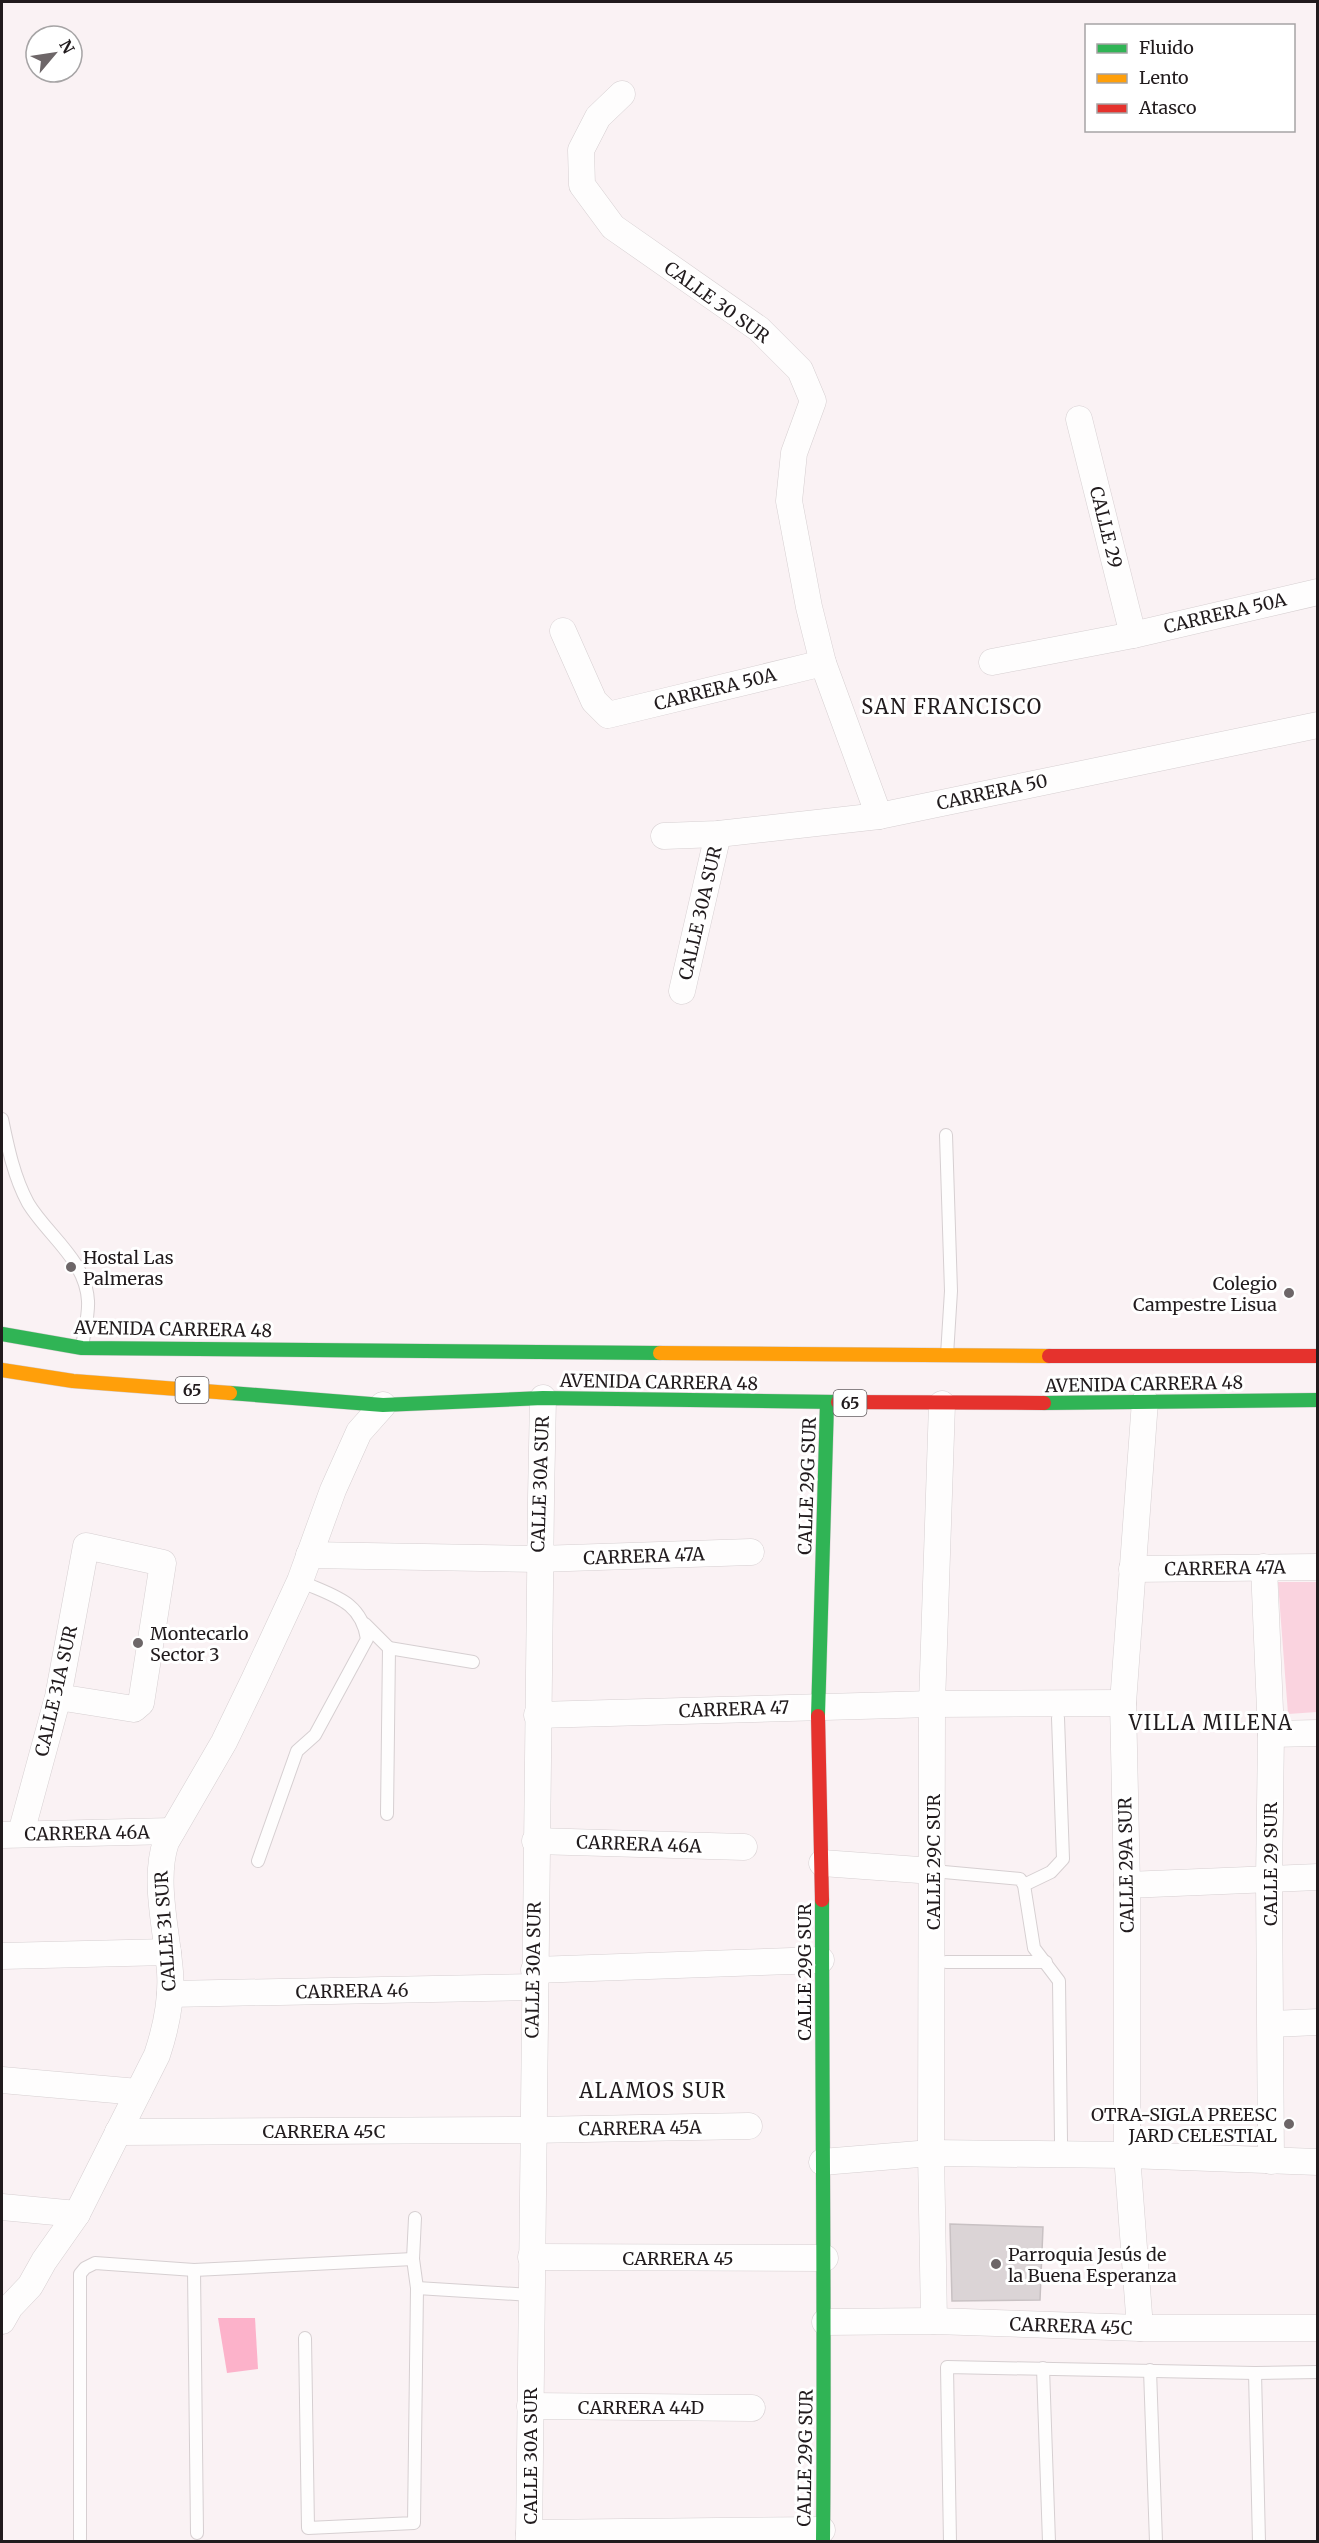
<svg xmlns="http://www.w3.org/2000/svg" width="1319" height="2543" font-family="Merriweather,serif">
<rect width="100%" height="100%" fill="#faf2f4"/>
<!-- green -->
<path fill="#fad3df" d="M1278,1582H1317V1712L1288,1714Z"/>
<!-- water -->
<path fill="#fcb2ca" d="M218,2318H255L258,2369L227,2373Z"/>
<!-- building -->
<path fill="#dbd4d6" stroke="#c8c1c3" stroke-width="1.5" d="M950,2224L1043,2227L1040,2300L952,2301Z"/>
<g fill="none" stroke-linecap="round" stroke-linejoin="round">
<!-- lane casing -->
<g stroke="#d6cfd1" stroke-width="14">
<g id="lane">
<path d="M2,1119C8,1148 14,1177 28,1203C47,1235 86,1260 88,1301C89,1315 84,1332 82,1347"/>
<path d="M946,1135L951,1291L947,1355"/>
<path d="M365,1624L389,1648L387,1814"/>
<path d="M389,1648L473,1662"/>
<path d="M258,1861L297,1751L315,1735L367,1639C361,1600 332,1596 300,1581"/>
<path d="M933,1871L1020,1879L1024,1885L1034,1948L1059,1981L1061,2141"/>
<path d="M1024,1885L1051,1872L1063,1859L1058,1718"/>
<path d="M946,1962H1046"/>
<path d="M194,2270L197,2533"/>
<path d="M417,2288L531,2295"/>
<path d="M305,2338L308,2528L414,2523L417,2288L413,2259L415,2218"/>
<path d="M1043,2368L1049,2542"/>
<path d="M1150,2370L1156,2542"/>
<path d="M1255,2373L1259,2542"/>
<path d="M80,2539V2274L85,2268L95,2263L194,2270L413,2259"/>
<path d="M950,2542L947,2367L1255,2373L1318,2372"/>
</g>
</g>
<!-- street casing -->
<g stroke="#d6cfd1" stroke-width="27">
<g id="street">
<path d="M622,94L598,117L581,150L582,185L613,227L759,329L800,370L813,401L794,453L789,501L809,607L823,663L879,816"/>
<path d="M1079,419L1133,635"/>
<path d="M563,631L594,701L608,715L823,663"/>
<path d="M992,662L1133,635L1318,592"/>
<path d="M664,836L718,834L879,816L1318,725"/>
<path d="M682,991L718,834"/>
<path d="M309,1555L538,1559L751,1552"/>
<path d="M1264,1567L1271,1734L1269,1880L1271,2161"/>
<path d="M1132,1569L1318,1567"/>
<path d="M537,1715L932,1704L1123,1703"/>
<path d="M1271,1734L1318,1733"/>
<path d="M21,1833L58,1697L86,1546L163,1563L141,1703L134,1709L58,1697"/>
<path d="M2,1835L172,1831"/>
<path d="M535,1841L744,1847"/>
<path d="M822,1863L933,1871"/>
<path d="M1127,1885L1318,1877"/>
<path d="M2,1956L168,1952"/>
<path d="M534,1970L821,1960"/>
<path d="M170,1994L534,1987"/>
<path d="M1271,2024L1318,2022"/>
<path d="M2,2080L138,2092"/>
<path d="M118,2132L531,2130L749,2126"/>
<path d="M822,2162L931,2153L1127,2155L1318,2162"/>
<path d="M2,2207L77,2214"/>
<path d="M531,2257L825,2258"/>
<path d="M2,2321L10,2307L30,2286L44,2261L77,2214L157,2055C166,2028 172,2001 170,1972C167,1932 153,1880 166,1842L224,1742L254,1680L300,1581L333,1490L359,1432L383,1405"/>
<path d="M934,2321L931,2153L932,1704L942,1404"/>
<path d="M825,2322L934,2321L1140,2328H1318"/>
<path d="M1140,2328L1127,2155V1885L1123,1703L1145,1401"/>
<path d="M530,2406L752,2408"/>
<path d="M529,2533L822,2530"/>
<path d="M529,2542C532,2160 535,1779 543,1398"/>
</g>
</g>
<!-- fast casing -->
<g stroke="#d6cfd1" stroke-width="15">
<g id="fast">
<path d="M2,1334L82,1348L660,1353"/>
<path d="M230,1393L383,1405L543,1398L838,1402"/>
<path d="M1044,1403L1318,1400"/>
<path d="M818,1716L827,1403"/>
<path d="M822,1900C822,2114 825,2328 823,2542"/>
</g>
</g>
<!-- slow casing -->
<g stroke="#d6cfd1" stroke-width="15">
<g id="slow">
<path d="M660,1353L1049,1356"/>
<path d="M2,1370L73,1381L230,1393"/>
</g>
</g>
<!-- jam casing -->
<g stroke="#d6cfd1" stroke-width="15">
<g id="jam">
<path d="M1049,1356H1318"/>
<path d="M838,1402L1044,1403"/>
<path d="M818,1716L822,1900"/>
</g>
</g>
<!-- lane -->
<use href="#lane" stroke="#fefdfd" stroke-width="12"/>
<!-- street -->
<use href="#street" stroke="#fefdfd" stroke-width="26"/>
<!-- fast -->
<use href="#fast" stroke="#30b455" stroke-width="14"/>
<!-- slow -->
<use href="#slow" stroke="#ff9f0a" stroke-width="14"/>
<!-- jam -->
<use href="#jam" stroke="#e5322d" stroke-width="14"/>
</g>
<!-- markers -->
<g fill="#6d6668" stroke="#fff" stroke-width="2">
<circle cx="71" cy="1267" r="6"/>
<circle cx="1289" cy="1293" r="6"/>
<circle cx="138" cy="1643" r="6"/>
<circle cx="1289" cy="2124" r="6"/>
<circle cx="996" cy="2264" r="6"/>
</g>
<g text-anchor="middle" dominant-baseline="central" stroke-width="6" stroke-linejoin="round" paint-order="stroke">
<!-- shield labels -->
<g fill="#fff" stroke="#645f61" stroke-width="1.5">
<rect x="175.5" y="1377" width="33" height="26" rx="4.5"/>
<rect x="833.5" y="1390" width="33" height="26" rx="4.5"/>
</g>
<g font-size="16" font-weight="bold" fill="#211b1d">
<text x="192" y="1390">65</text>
<text x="850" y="1403">65</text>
</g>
<!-- street labels -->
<g font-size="18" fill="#211b1d" stroke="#fff">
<text transform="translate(717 302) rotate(36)">CALLE 30 SUR</text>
<text transform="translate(1106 527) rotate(76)">CALLE 29</text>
<text transform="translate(1225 613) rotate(-13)">CARRERA 50A</text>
<text transform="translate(715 689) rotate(-14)">CARRERA 50A</text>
<text transform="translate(992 792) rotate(-12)">CARRERA 50</text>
<text transform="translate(700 913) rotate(-77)">CALLE 30A SUR</text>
<text transform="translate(173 1329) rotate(1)">AVENIDA CARRERA 48</text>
<text transform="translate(659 1382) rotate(1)">AVENIDA CARRERA 48</text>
<text transform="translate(1144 1384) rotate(-1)">AVENIDA CARRERA 48</text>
<text transform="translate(540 1484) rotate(-88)">CALLE 30A SUR</text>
<text transform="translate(807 1486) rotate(-88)">CALLE 29G SUR</text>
<text transform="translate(644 1556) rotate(-2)">CARRERA 47A</text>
<text transform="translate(1225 1568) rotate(-1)">CARRERA 47A</text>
<text transform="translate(56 1691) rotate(-77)">CALLE 31A SUR</text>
<text transform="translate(734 1709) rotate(-2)">CARRERA 47</text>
<text transform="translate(87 1833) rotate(-1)">CARRERA 46A</text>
<text transform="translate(639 1844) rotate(2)">CARRERA 46A</text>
<text transform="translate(933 1862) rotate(-90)">CALLE 29C SUR</text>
<text transform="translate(1270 1864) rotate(-90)">CALLE 29 SUR</text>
<text transform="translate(1126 1865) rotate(-91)">CALLE 29A SUR</text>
<text transform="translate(165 1931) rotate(-94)">CALLE 31 SUR</text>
<text transform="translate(533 1970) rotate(-89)">CALLE 30A SUR</text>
<text transform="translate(804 1972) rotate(-90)">CALLE 29G SUR</text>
<text transform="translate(352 1991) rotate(-1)">CARRERA 46</text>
<text transform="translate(640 2128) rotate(-1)">CARRERA 45A</text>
<text x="324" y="2131">CARRERA 45C</text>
<text x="678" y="2258">CARRERA 45</text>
<text transform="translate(1071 2326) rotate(2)">CARRERA 45C</text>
<text x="641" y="2407">CARRERA 44D</text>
<text transform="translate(530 2456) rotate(-90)">CALLE 30A SUR</text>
<text transform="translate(805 2458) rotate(-89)">CALLE 29G SUR</text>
</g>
<!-- poi labels -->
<g font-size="18" fill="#211b1d" stroke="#fff" text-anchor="start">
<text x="83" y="1257">Hostal Las<tspan x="83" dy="21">Palmeras</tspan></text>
<text x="1277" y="1283" text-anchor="end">Colegio<tspan x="1277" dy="21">Campestre Lisua</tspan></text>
<text x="150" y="1633">Montecarlo<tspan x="150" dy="21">Sector 3</tspan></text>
<text x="1277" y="2114" text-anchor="end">OTRA-SIGLA PREESC<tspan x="1277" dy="21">JARD CELESTIAL</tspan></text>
<text x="1008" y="2254">Parroquia Jesús de<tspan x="1008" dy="21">la Buena Esperanza</tspan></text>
</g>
<!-- neighbourhood labels -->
<g font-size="20" letter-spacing="1.5" fill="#211b1d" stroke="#fff">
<text x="952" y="706">SAN FRANCISCO</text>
<text x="1211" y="1722">VILLA MILENA</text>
<text x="653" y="2090">ALAMOS SUR</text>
</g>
</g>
<!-- border -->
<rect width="1319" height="2543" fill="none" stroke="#211b1d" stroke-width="6"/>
<!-- legend -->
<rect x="1085" y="24" width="210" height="108" fill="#ffffff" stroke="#a6a4a5" stroke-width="1.5"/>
<rect x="1097" y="44" width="30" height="9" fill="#30b455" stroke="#a6a4a5" stroke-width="1.5"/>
<text x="1139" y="54" font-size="18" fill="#211b1d">Fluido</text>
<rect x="1097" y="74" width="30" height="9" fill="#ff9f0a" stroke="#a6a4a5" stroke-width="1.5"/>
<text x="1139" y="84" font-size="18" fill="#211b1d">Lento</text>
<rect x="1097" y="104" width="30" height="9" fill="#e5322d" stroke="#a6a4a5" stroke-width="1.5"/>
<text x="1139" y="114" font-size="18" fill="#211b1d">Atasco</text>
<!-- north arrow -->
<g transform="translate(54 54) rotate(61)"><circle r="28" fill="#ffffff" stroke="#a6a4a5" stroke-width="1.5"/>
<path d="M0-4.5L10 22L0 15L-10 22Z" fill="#6d6668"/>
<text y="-9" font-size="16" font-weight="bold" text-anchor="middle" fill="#211b1d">N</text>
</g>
</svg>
